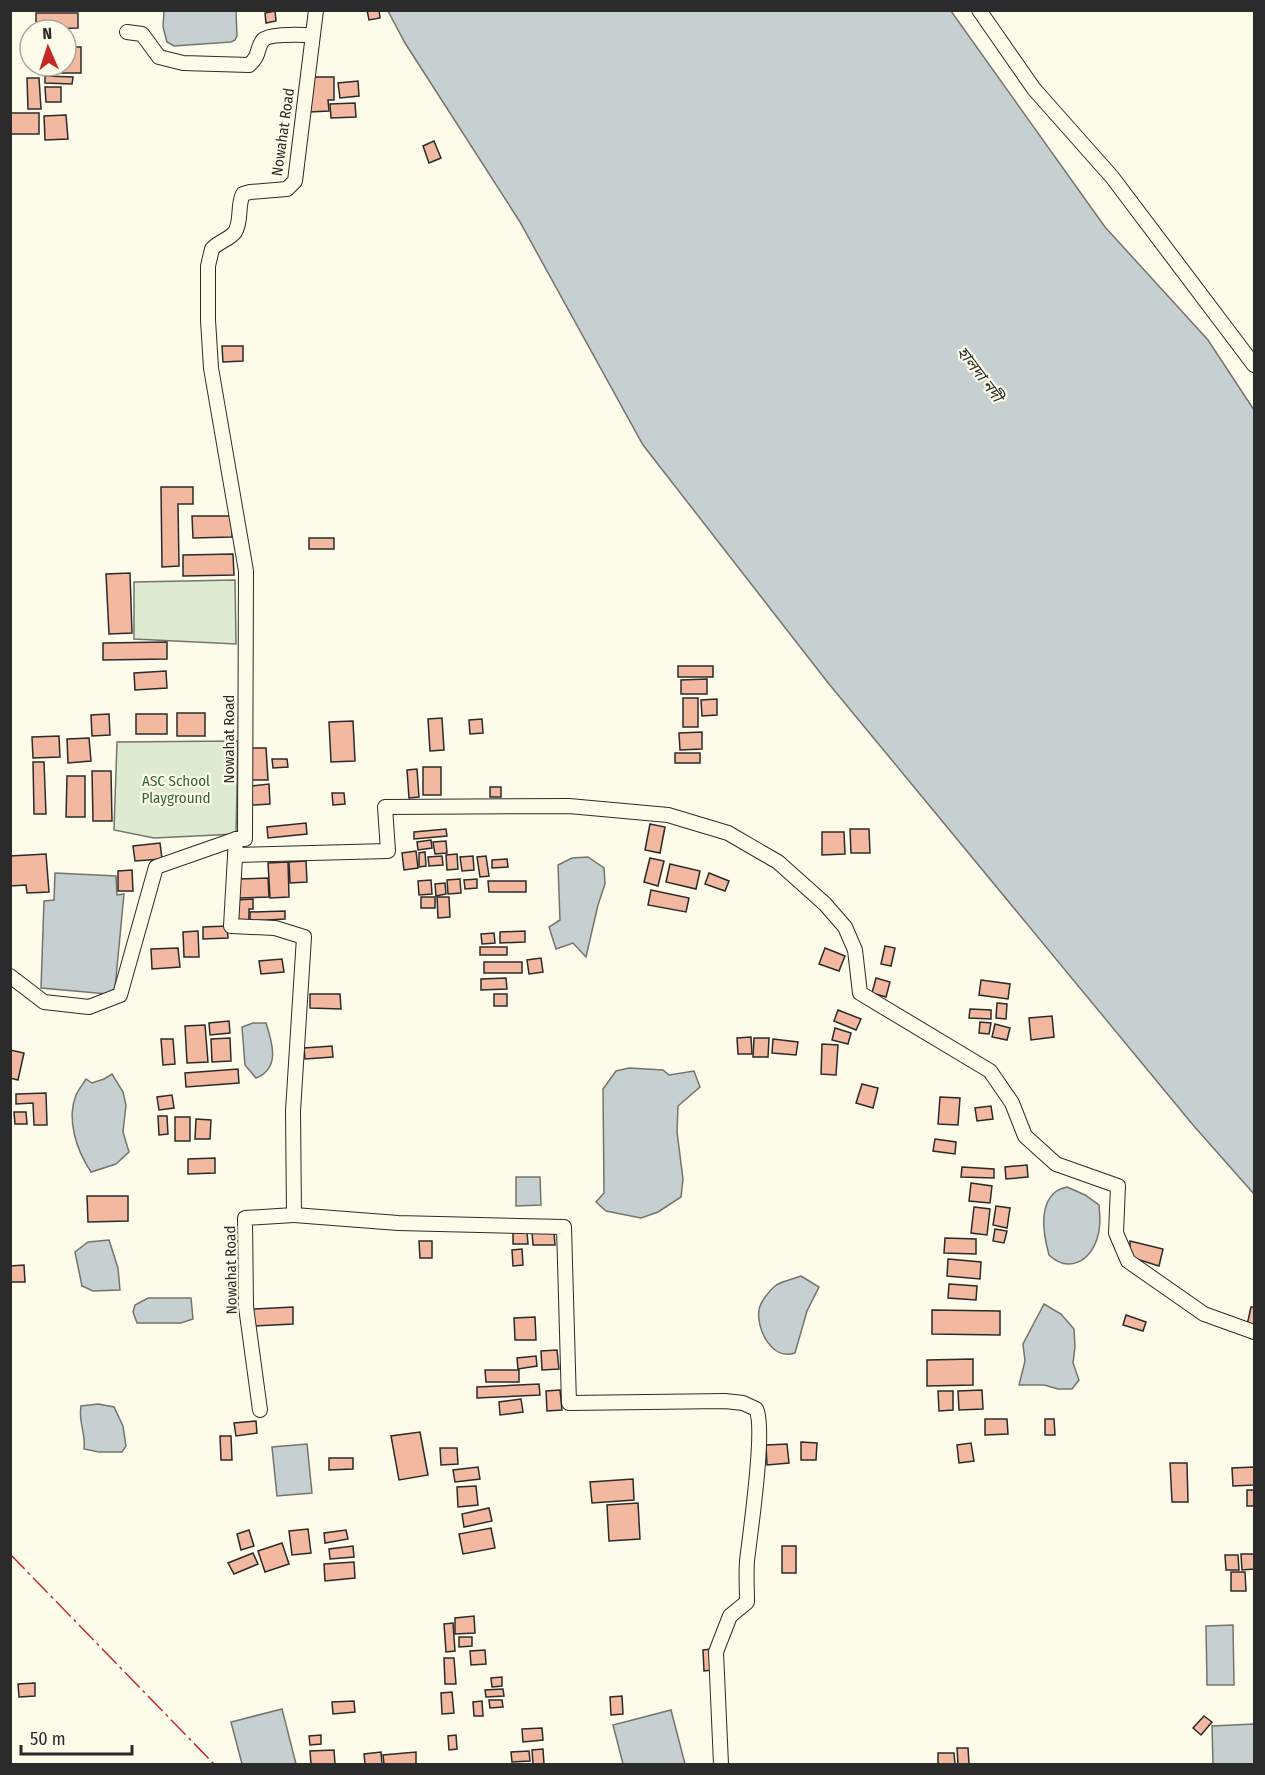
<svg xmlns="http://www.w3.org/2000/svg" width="1265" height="1775" font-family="'Fira Sans Condensed','Noto Sans Bengali',sans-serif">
<rect width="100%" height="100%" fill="#fdfbea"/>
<!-- green -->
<g fill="#deebd1" stroke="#74746e" stroke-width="1.5">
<path d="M235,580L236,644L134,639V582Z"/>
<path d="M238,741L236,834L154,838L114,830L117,742Z"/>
</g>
<!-- water -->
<g fill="#c7d0d0" stroke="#74746e" stroke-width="1.5">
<path d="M164,11H236L237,36L235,40L231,42L174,46L167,42L163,27Z"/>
<path d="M388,11H951L1105,227L1208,340L1254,410V1194L1193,1125L829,684L643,445L520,222L405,43Z"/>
<path d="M588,857L604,868L605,884L598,905L586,957L573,943L556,949L549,927L560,920L558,865L572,858Z"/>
<path d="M55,873L116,876L117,895L124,894L115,988L108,994L41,988L44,901L54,900Z"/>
<path d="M253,1023H266C272,1042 281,1068 256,1078L245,1065L242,1027Z"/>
<path d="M629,1068L663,1070L669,1075L694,1071L700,1087L678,1106L677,1132L683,1179L681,1197L658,1212L641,1218L606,1211L596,1202L604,1193L603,1089L616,1071Z"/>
<path d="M112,1074L123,1092L126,1105L123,1132L129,1152L116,1164L91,1172C77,1151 66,1120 76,1095C79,1089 83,1084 86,1079L92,1083L104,1079Z"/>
<path d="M516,1177H540L541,1205L516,1206Z"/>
<path d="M1067,1187L1085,1195L1099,1205C1100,1216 1101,1228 1097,1239C1089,1262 1068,1273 1049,1255C1044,1237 1038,1208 1054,1193C1057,1190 1063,1188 1067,1187Z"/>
<path d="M109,1240L118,1268L120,1290L93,1291L82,1286L75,1252L88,1242Z"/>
<path d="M801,1276L819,1287L807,1311L795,1353C772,1361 756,1329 759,1310C760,1302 769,1291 775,1286C779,1282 794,1279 801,1276Z"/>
<path d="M148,1298H191L193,1319L181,1323H137L133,1312L135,1305Z"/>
<path d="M1044,1304L1061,1314L1074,1329L1075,1347L1073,1363L1079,1380L1072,1389H1058L1044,1385H1019L1025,1361L1023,1344Z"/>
<path d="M98,1404L114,1407L123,1426L126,1446L122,1452H99L84,1449C86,1433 78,1422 81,1406Z"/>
<path d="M307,1444L312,1493L277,1496L272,1447Z"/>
<path d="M1233,1625L1234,1685H1207L1206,1626Z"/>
<path d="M282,1709L296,1764H242L231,1722Z"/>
<path d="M671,1710L685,1764H623L613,1725Z"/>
<path d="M1254,1724V1764H1213L1212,1726Z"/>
</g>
<!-- building -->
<g fill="#f2b8a0" stroke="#2b2b2b" stroke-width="1.5">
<path d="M367,10H379L380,18L369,20Z"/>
<path d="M275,11L276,21L266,23L265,13Z"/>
<path d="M36,13H78V28L36,29Z"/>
<path d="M66,47H81V73H47V66H66Z"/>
<path d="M45,76L73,77L72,84L45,83Z"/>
<path d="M309,77H334V100H328L329,111L310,112Z"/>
<path d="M27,78H39L41,109H28Z"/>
<path d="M358,81L359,96L340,98L338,83Z"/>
<path d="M45,87H61V102H46Z"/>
<path d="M355,103L356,117L331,118L330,104Z"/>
<rect x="10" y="113" width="29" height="21"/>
<path d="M66,115L68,139L45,140L44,116Z"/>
<path d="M434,141L441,158L429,163L423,146Z"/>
<path d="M222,346H243V361L223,362Z"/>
<path d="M161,487H193V504H178L179,566L162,567Z"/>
<path d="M192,516H232V537L193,538Z"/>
<rect x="309" y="538" width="25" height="11"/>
<path d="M233,554L234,575L183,576V555Z"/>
<path d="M130,573L132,633L109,634L106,574Z"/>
<path d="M167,642V659L103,660V643Z"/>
<rect x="678" y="666" width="35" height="11"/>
<path d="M166,671L167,688L135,690L134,673Z"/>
<path d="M707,679V694H681V680Z"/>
<rect x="683" y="698" width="15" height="29"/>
<path d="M717,699V715L702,716L701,700Z"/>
<rect x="177" y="713" width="28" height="23"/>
<path d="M109,714L110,735L92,736L91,715Z"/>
<rect x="136" y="714" width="31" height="20"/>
<path d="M442,718L444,750L430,751L428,719Z"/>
<path d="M482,719L483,733L470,734L469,720Z"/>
<path d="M353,721L355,761L331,762L329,722Z"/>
<path d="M702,732V749L680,750L679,733Z"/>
<path d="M59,736L60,757L33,758L32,737Z"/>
<path d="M89,738L91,761L68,763L67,739Z"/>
<path d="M248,748H266L268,780H249Z"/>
<rect x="675" y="753" width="25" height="10"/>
<path d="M272,759H287L288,767L273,768Z"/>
<path d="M33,762H44L46,814H34Z"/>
<rect x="423" y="767" width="18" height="28"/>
<path d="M417,769L419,797L409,798L407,770Z"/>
<path d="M92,771H111L112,821H93Z"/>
<path d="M67,776H85V817H66Z"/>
<path d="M269,784L270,804L252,805L251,786Z"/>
<rect x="490" y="787" width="11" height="10"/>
<path d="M332,793H344L345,804L333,805Z"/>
<path d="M306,823L307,834L268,838L267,827Z"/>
<path d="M650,824L665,827L660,853L645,850Z"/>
<path d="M446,829L447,836L414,839V832Z"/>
<path d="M850,829H869L870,853H851Z"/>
<path d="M822,832H844L845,854L822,855Z"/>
<path d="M431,840L432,848L418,850L417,842Z"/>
<path d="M446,841L447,853L435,854L433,842Z"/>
<path d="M160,843L162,859L135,861L133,846Z"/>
<path d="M416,851L418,868L404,870L402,853Z"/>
<path d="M425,852L426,866L419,867V853Z"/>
<path d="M46,854L49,892L27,893L26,885L10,886V856Z"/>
<path d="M457,854L458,869L447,870L446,855Z"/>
<path d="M442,856L443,865L429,866L428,857Z"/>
<path d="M473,856L474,870L462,871L460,857Z"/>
<path d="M486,856L489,876L480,877L477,857Z"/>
<path d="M650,858L664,861L658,886L644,882Z"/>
<path d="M507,859L508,867L492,868V860Z"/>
<path d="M306,861L307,882L290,883L289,862Z"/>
<path d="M288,862L289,897L270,898L268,863Z"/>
<path d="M670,864L700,871L696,889L666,882Z"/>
<path d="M132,870L133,891H118V871Z"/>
<path d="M709,873L729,881L725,891L705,884Z"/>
<path d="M268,878L269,897L238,898L237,879Z"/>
<path d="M460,879L461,893L448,894L447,880Z"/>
<path d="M477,879V888L465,889L464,880Z"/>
<path d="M431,880L432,894L419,895L418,881Z"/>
<path d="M488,881H526V892H489Z"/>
<path d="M445,883L446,894L436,896L435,884Z"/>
<path d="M651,890L689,898L686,912L648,905Z"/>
<rect x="421" y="897" width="14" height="11"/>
<path d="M437,897H449L450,917L438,918Z"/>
<path d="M253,899V909H249V922H237V900Z"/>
<path d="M285,911V919L250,921V912Z"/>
<path d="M227,926L228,938L203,939V927Z"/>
<path d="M198,931L199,957H184L183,932Z"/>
<path d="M525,931V942L500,943V932Z"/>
<path d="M494,933L495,943L482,944L481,934Z"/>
<path d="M885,946L895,948L891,966L881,964Z"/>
<rect x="480" y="947" width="27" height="8"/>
<path d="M178,948L180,967L152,969L151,949Z"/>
<path d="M825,948L845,956L839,971L819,964Z"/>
<path d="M541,958L543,972L529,974L527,960Z"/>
<path d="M282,959L284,972L261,974L259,961Z"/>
<rect x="484" y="962" width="38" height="11"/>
<path d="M506,978L507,989L481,990V979Z"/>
<path d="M876,978L890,982L886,997L872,993Z"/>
<path d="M981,980L1010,984L1008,999L979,995Z"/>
<path d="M310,994H340L341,1009L310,1008Z"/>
<rect x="494" y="994" width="13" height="12"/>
<path d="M997,1003L1007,1004L1006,1019L996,1018Z"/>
<path d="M970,1009L991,1010V1019L969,1018Z"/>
<path d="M838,1010L861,1019L856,1030L834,1021Z"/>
<path d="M1052,1016L1054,1037L1031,1040L1029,1018Z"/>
<path d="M229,1021L230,1033L210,1035L209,1023Z"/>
<path d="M980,1022L991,1023L989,1034L979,1033Z"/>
<path d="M995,1024L1010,1028L1007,1040L992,1037Z"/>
<path d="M205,1025L208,1062L187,1063L185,1026Z"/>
<path d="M835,1028L851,1033L848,1044L832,1040Z"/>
<path d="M751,1037L752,1054H738L737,1038Z"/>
<path d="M230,1038L231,1061L212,1062L211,1039Z"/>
<path d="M754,1038H769L768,1057H753Z"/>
<path d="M161,1039H173L175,1064L163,1065Z"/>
<path d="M773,1039L798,1042L796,1055L772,1053Z"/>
<path d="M822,1044L838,1045L836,1075L821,1074Z"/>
<path d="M332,1046L333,1057L305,1059L304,1048Z"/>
<path d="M10,1050L24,1053L18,1080L10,1078Z"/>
<path d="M238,1069L239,1083L186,1087L185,1073Z"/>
<path d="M862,1084L878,1088L873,1108L856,1103Z"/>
<path d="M46,1093L47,1125H34L33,1103L16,1104V1094Z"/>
<path d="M172,1095L174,1108L159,1110L157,1097Z"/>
<path d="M940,1097L960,1098L958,1125L938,1124Z"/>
<path d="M991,1106L993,1119L977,1121L975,1108Z"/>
<path d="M14,1112H26L27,1124H15Z"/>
<path d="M158,1116H167L168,1134L159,1135Z"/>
<rect x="175" y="1117" width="15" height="24"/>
<path d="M196,1119L211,1120L210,1139H195Z"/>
<path d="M935,1139L956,1142L955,1154L933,1151Z"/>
<path d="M215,1158V1173L188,1174V1159Z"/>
<path d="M1027,1165L1028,1177L1006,1179L1005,1167Z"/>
<path d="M962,1167L994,1169V1178L961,1177Z"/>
<path d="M971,1183L992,1186L990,1203L969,1201Z"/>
<path d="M87,1196H128V1221L88,1222Z"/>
<path d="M996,1206L1010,1208L1007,1228L993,1225Z"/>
<path d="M974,1207L990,1209L987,1235L971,1233Z"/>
<path d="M995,1229L1007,1231L1004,1243L993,1241Z"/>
<path d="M513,1232H527L528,1244H513Z"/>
<path d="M532,1232H554L555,1245H533Z"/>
<path d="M945,1238L976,1239V1254L944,1253Z"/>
<path d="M419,1241H432V1258H420Z"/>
<path d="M1130,1241L1163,1249L1159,1266L1130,1257Z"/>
<path d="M522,1249L523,1265L513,1266L512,1250Z"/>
<path d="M948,1259L981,1262L980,1279L947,1276Z"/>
<path d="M24,1265L25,1282H10V1266Z"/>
<path d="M949,1284L977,1286L976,1300L948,1298Z"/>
<path d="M293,1307V1324L254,1326L253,1309Z"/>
<path d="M1251,1307H1254V1326L1247,1325Z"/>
<path d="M932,1310L1000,1311V1335L932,1334Z"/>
<path d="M1126,1315L1146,1322L1143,1331L1123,1325Z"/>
<path d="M535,1317L536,1340H515L514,1318Z"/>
<path d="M557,1350L559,1369L542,1370L541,1351Z"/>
<path d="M536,1356L537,1366L518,1369L517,1358Z"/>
<path d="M973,1359V1385L927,1386V1360Z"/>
<path d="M485,1370H519V1382H486Z"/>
<path d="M539,1384L540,1395L477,1398V1387Z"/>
<path d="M560,1390L562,1410L547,1411L546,1391Z"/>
<path d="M982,1390L983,1409L959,1410L958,1391Z"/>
<path d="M938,1391H953V1410L939,1411Z"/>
<path d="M521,1399L523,1412L500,1415L499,1402Z"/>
<path d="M985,1419H1007L1008,1434L985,1435Z"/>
<path d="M1045,1419H1054L1055,1435H1045Z"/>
<path d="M256,1421L257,1433L236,1436L234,1423Z"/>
<path d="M420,1432L428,1475L399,1480L391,1436Z"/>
<path d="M220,1436H231L232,1460H221Z"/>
<path d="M801,1442L817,1443L816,1460H801Z"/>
<path d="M971,1443L974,1461L959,1463L957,1445Z"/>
<path d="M787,1444L789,1463L767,1465L766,1445Z"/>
<path d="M440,1448H457L458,1464L441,1465Z"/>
<path d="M329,1458H353V1469L329,1470Z"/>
<path d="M1170,1463H1187L1188,1502H1172Z"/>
<path d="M478,1467L480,1479L455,1482L453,1470Z"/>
<path d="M1254,1467V1485L1233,1486L1232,1468Z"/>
<path d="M633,1479L634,1500L592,1503L590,1482Z"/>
<path d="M476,1486L478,1505L458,1507L457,1487Z"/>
<rect x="1247" y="1490" width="7" height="16"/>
<path d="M638,1503L640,1539L609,1541L607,1505Z"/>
<path d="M489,1508L492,1521L464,1527L462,1514Z"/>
<path d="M491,1528L495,1548L463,1554L459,1534Z"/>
<path d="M308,1529L311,1553L292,1555L289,1531Z"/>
<path d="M249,1530L254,1546L241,1550L237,1534Z"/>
<path d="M346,1530L348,1539L325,1543L324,1533Z"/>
<path d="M282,1543L289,1564L265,1572L258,1551Z"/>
<path d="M353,1546L354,1557L330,1559L329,1549Z"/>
<rect x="782" y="1546" width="14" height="27"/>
<path d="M253,1553L258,1564L234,1574L228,1563Z"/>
<path d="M1241,1554H1254V1569L1242,1570Z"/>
<path d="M1225,1555H1238L1239,1570H1226Z"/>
<path d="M354,1562L355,1578L325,1581L324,1564Z"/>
<path d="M1231,1572H1245L1246,1591H1231Z"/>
<path d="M474,1616L475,1633L455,1634V1618Z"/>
<path d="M453,1623L455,1651L446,1652L444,1624Z"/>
<path d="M459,1637H472V1646L459,1647Z"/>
<path d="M711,1649L712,1670L704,1671L703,1650Z"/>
<path d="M485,1650L486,1664L471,1665L470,1651Z"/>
<path d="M444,1658H454L456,1684H445Z"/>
<path d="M502,1677V1686L492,1687L491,1678Z"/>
<path d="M35,1683V1696L19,1697L18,1684Z"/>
<path d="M503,1689L504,1696L486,1697L485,1690Z"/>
<path d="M452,1692L454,1713L442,1714L441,1693Z"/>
<path d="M622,1696L623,1714L611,1715L610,1697Z"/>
<path d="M489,1700H502L503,1707L490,1708Z"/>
<path d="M354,1701L355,1712L333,1714L332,1702Z"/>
<path d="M482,1701L483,1716H474L473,1702Z"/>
<path d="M1204,1716L1212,1722L1201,1735L1193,1728Z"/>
<path d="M542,1728L543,1740L523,1742L522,1729Z"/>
<path d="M321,1735V1744L310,1745L309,1736Z"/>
<path d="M456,1735L457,1749L449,1750L448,1736Z"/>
<path d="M957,1748H968L969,1764H958Z"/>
<path d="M543,1749L544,1764H533L532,1750Z"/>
<path d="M334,1750L335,1764H311L310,1751Z"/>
<path d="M529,1751L530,1761L512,1762L511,1752Z"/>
<path d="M381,1752L382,1764H365L364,1754Z"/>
<path d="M416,1752V1764H384L383,1755Z"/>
<path d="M938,1753H954L955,1764H938Z"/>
</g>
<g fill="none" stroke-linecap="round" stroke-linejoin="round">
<!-- street casing -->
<g stroke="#2b2b2b" stroke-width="16">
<g id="street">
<path d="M979,10L1034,89L1112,177L1254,365"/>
<path d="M127,32L142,34L159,57L183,63L249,65C261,55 256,48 263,40C270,33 301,35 312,35"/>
<path d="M235,855L388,851L385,807L569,806L668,815L728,833L778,862L825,904L845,927L855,950L860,993L990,1071L1012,1103L1025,1136L1056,1164L1118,1186L1116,1233L1128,1261L1204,1314L1254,1332"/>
<path d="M10,976L44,1002L89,1007L120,995L156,867L236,839"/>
<path d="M294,1215L398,1223L564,1227L569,1403L725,1401L743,1403L756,1409C766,1427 750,1534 747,1561C746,1574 747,1589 747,1602L730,1616L716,1652L721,1764"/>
<path d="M260,1410L246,1307L245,1218L294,1215L293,1111L304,937L275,928L231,926L236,839H245L246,571L211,368L208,320V266L212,249C218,242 230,239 235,232C242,221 237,206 243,194L250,192L287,189L295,181L316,10"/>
</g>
</g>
<!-- street -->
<use href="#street" stroke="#fdfbea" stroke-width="14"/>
<!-- power -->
<path stroke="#c62828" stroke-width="1.5" stroke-dasharray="21 4.5 3 4.5" stroke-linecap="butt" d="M10,1554L214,1764"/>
</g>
<g text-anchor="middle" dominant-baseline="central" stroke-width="4.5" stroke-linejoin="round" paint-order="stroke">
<!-- street labels -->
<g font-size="15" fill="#2b2b2b" stroke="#fdfbea">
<text transform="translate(283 132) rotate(-82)">Nowahat Road</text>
<text transform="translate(229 739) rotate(-90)">Nowahat Road</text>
<text transform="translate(231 1270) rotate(-91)">Nowahat Road</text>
</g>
<!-- park labels -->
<g font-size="15" fill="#34623c" stroke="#fdfbea">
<text x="176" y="781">ASC School<tspan x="176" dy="17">Playground</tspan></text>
</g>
<!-- water labels -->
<g font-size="16" font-style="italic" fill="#2b2b2b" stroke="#fdfbea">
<text transform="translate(980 374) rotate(53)">হালদা নদী</text>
</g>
</g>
<!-- border -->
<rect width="1265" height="1775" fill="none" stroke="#2b2b2b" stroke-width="24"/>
<!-- north arrow -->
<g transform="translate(48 48) rotate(357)"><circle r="28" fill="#fdfbea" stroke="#a9a89e" stroke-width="1.5"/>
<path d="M0-4.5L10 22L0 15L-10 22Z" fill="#c62828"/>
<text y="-9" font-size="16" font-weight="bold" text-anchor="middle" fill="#2b2b2b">N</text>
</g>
<!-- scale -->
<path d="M21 1745v9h111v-9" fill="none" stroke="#2b2b2b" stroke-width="3"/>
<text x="30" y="1745" font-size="18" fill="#2b2b2b" stroke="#fdfbea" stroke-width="4.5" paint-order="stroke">50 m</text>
</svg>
